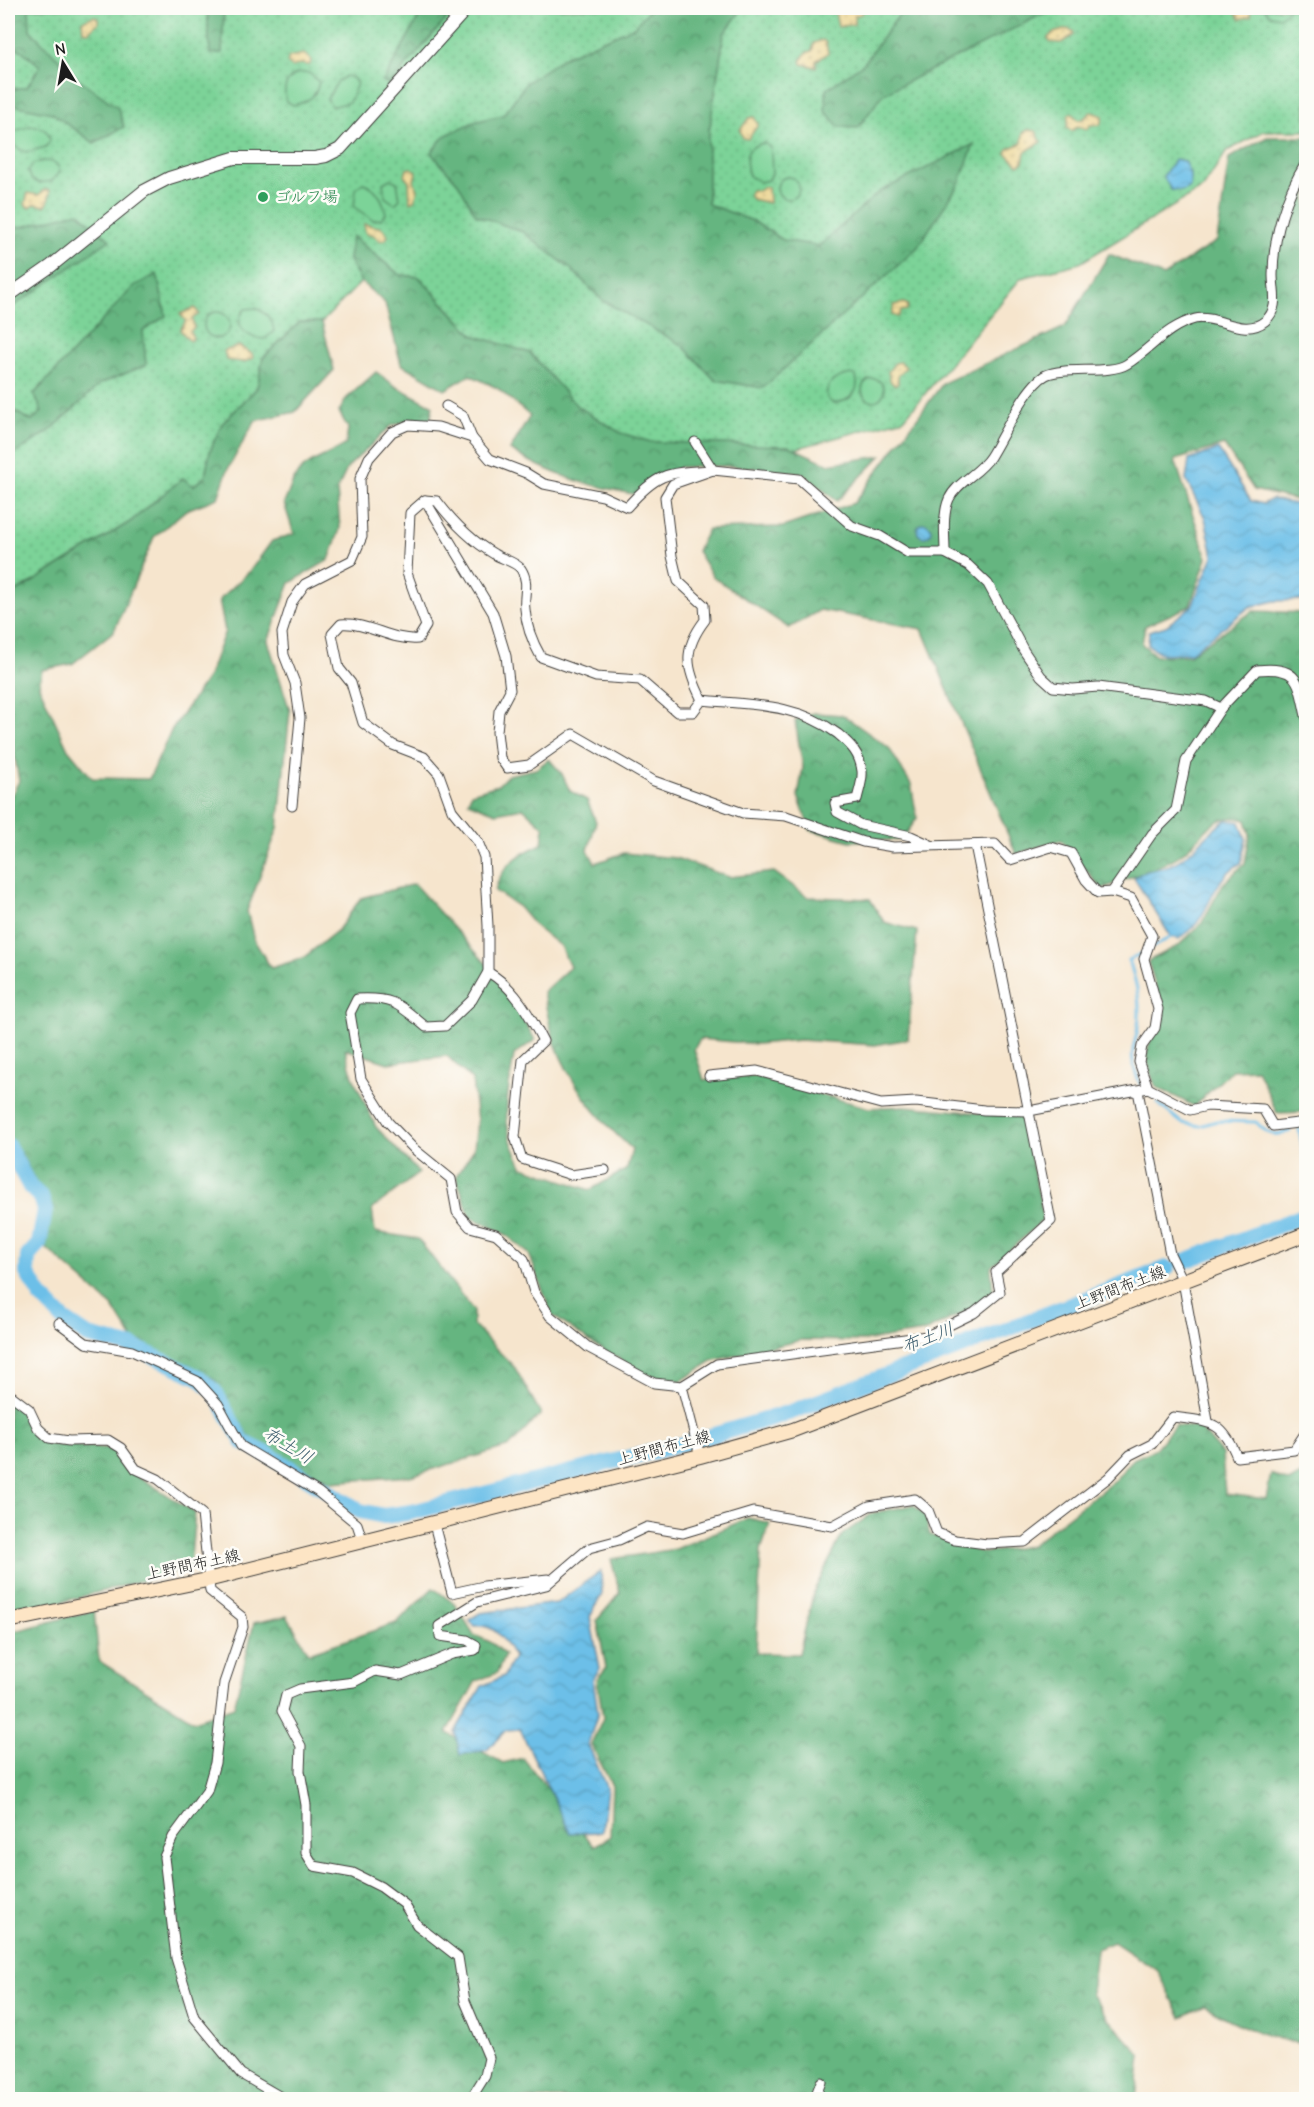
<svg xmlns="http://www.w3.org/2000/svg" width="1314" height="2107" font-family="'Comic Neue','Klee One',sans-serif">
<defs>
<pattern id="grass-dots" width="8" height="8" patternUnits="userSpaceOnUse" patternTransform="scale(1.5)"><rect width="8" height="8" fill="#7cd398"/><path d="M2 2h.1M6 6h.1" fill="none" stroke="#6bb582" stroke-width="1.8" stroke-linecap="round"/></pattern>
<pattern id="forest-crowns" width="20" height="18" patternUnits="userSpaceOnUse" patternTransform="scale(1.5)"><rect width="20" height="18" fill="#65b580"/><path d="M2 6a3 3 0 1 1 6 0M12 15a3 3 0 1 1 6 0" fill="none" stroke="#529268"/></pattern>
<pattern id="sand-dots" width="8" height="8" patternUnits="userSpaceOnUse" patternTransform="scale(1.5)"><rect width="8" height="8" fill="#eeda9e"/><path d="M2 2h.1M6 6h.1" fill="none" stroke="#ccba88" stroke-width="1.8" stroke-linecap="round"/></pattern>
<pattern id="water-waves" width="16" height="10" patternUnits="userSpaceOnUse" patternTransform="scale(1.5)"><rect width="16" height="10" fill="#6cbfe8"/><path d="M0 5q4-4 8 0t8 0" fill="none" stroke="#5da4c6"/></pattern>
</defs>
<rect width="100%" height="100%" fill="#fdfcf7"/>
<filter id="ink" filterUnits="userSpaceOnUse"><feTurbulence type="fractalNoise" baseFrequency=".0167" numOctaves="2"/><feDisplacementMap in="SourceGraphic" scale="12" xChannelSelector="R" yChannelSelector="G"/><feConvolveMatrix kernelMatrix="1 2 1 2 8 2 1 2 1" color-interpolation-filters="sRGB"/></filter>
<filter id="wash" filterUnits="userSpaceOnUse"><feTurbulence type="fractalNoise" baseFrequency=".008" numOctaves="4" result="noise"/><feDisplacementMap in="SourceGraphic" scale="24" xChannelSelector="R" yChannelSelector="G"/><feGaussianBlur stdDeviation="1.35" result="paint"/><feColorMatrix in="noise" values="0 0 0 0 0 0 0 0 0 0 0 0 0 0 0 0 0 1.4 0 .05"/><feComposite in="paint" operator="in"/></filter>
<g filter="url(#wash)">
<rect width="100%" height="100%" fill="#f6e5cd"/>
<!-- grass -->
<path fill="url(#grass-dots)" stroke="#4c785a" stroke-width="1.5" d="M8,8H1306V131H1264L1227,151L1203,188L1080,263L1021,278L904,419L780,453L610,440L473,335L419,277L400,275L352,236L349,260L361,282L322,322H300L263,358L257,388L222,424L210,451L205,477L193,486L183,478L130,522L8,597Z"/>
<!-- forest -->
<g fill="url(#forest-crowns)" stroke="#40684e" stroke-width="1.5">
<path d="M8,8H29L30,30L76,77L118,108L124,127L94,143L52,113L8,104V90L27,87L40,66L21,50L8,46Z"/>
<path d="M207,8H224L222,53L210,54Z"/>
<path d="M424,8H456L390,84L383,82Z"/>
<path d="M651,8H743L724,34L708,139V204L753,221L783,240L819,246L879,192L974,144L959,184L917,248L763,388L715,380L682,345L603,301L572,270L523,232L476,215L458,183L431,153L444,136L474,122L503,115L527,82L566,56L634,27Z"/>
<path d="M904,8H1055L883,94L858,128L839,127L825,111L827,89L864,63Z"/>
<path d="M1267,137H1306V502L1254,490L1224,445L1175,460L1207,558L1190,606L1145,626L1142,644L1156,656L1189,655L1253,611L1306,613V1112L1277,1113L1257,1069L1232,1070L1194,1106L1156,1087C1140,1052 1147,1046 1164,1015L1148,961L1178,946L1201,924L1223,884L1245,863L1250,834L1246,820C1211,810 1204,838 1180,855C1162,868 1124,879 1102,889L1061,840L1016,854L922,629L820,610L789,628L713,577L697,551L708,529L783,527L854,503L943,383L1065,327L1109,254L1163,276L1217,241L1229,158Z"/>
<path d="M78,212L110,240L8,310V228L22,227Z"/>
<path d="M352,236L400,275L419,277L473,335L530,353L577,406L621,433L651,442L789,446L828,464L881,456L837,501L802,473L730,466L680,467L637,495C587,485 554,477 510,450L530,416L497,388L470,375L445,390L401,364L385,303L361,282L349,260Z"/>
<path d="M157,274L166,316L143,331L146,365L100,384L50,431L8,458V416L14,411L32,421L42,411L34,394L134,286Z"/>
<path d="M300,322H322L334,370L295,412L255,421L228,469L218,498L186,510L154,537L114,631L72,664L42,670L39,686L68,749L92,778L149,779L172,729L208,677L225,631L219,600L250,571L272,541L294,534L284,503C288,495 291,484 296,476C307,460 331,455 346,444L348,428L339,412L346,399L376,372L397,387L433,406L430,421L413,419L391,426L348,467L337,490L340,529L329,560L290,583L268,641L290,711L278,828L247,911L254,940L271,968L303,958L338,930L361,898L414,884L502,981L535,1040L514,1055C507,1102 498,1123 523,1167L590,1190L627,1169L632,1149C599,1120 570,1084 555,1043C549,1027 547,1009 543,992L570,967L560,946L536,927L519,907L495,891C501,865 519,854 542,844L544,827L523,808L496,813L468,802L471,793L498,785L508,775L536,769L549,759L562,774L570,791L587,800L596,822L588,850L595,863L624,853L676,858L729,877L774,872L808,897L870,899L884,922L917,931L908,1039L875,1045L800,1040L757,1044L700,1039L694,1049L704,1080L756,1076L869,1108L904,1106L1022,1117L1044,1219L991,1267L993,1291L973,1308L924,1332L863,1341L802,1340L712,1361L681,1381L648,1375L598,1347L552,1315L529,1254L505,1234L470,1217L456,1176L474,1149L477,1121L472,1080L447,1056L388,1063L345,1049L353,1077L376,1127L419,1173L372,1209L375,1232L418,1239L473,1310V1325L515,1368L541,1414L510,1446L410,1476L331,1482L250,1439L214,1379L189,1365L136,1344L113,1307L46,1248L50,1210L20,1152L8,1138V802L19,781L8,717V597L130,522L183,478L193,486L205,477L210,451L222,424L257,388L263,358Z"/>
<path d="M814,713L843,715L889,748L911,784L917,818L902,840L850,841L810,830L798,796L803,767L795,721L803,715Z"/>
<path d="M8,1398L24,1410L31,1428L49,1444L116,1449L135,1474L195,1513L190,1568L8,1616Z"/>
<path d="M1175,1425L1200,1428L1222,1454L1225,1494L1266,1499L1271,1474L1289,1482L1306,1472V2044C1271,2040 1235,2024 1205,2006L1181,2017L1158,1971L1114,1942L1096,1949L1091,1994L1107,2017L1141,2055L1136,2099H8V1630H20L94,1610L99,1661L194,1721L234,1707L254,1623L287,1616L309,1653L396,1623L433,1588L455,1604L474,1635L490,1642L505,1655L497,1673L476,1681L447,1733L503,1763L523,1758L594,1846L610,1837L612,1786L591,1744L603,1718L597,1679L606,1668L597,1620L620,1593L611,1559L676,1549L748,1518L770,1523L761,1550L756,1653L799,1654L814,1591L842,1535L873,1513L913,1505L925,1515L930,1535L983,1553L1030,1546L1114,1481L1133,1459L1154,1450Z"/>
</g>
<!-- sand -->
<g fill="url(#sand-dots)" stroke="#857b5d" stroke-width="1.5">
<path d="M846,8H861L863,13L855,16L854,24L838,27L835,12Z"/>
<path d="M1234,8H1251V16L1240,19Z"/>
<path d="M94,16L98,18V23L88,32L83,31L82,21Z"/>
<path d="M1067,29L1073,31L1074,35L1061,43L1050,42L1048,38L1053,33Z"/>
<path d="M823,40L826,43L828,53L816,61V67L802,64L801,60L806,53L812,51L814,43Z"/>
<path d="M304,54L311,60L310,65L300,64L292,67L287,63L289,57Z"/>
<path d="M1091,112L1103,116L1100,125H1090L1087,129L1078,126L1072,131L1067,128L1069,114H1073L1077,120L1083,119Z"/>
<path d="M754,117L758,125L748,139L743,138L740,130L749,118Z"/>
<path d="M1028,130L1036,131L1041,142L1025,152L1023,162L1019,165L1006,153L1008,149L1022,143L1023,133Z"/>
<path d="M412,168L416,172L414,181L418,190L414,200L410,202L409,181L405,176L407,169Z"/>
<path d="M764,187H768L769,203L752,199L749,194L751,190L758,191Z"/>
<path d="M45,190H50L48,203L45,206L35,204L29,208L25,204L28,193L38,195Z"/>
<path d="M364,224L382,228L388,236L386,239L381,241L372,234H366Z"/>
<path d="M904,303L908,305L907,310L901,311L898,317L892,315L894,305Z"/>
<path d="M195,308L199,314L192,319L194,328L190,331L193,338L190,341L180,330L186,321L180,314Z"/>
<path d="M239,346L252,354L253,358L244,362L227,360L224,351Z"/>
<path d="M900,362L906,367L898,376V384L895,385L891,382L888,372L895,363Z"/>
</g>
<!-- park -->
<g fill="#7cd398" stroke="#4c785a" stroke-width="1.5">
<path d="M1264,8H1290L1280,17L1270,15Z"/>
<path d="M298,73H309L319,82C316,98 307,102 293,105L286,101C283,88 285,80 298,73Z"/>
<path d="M346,76L353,78L357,84L349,102L332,107L327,99L338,81Z"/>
<path d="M30,126C41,127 49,129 50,141L46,147L26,152L17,148L12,139L13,132Z"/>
<path d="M764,143L771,148L772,174L768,180L760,182L749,176C744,159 744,146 764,143Z"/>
<path d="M43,161C52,161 58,162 60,172L52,181L39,183L32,180L28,171L33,164Z"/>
<circle cx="788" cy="188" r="11"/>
<path d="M390,179L397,182L400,199L395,204L385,197L383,183Z"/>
<path d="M363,183C376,186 384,201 386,214L381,219L373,220L354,207L356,188Z"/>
<path d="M256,308C267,314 273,319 274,332L264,339C247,338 231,326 245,309Z"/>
<circle cx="217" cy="325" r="13"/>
<path d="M851,374L856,376C861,393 848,403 832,403L827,398C824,382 837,377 851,374Z"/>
<circle cx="873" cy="390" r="11"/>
</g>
<!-- water -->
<g fill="url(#water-waves)" stroke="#446e82" stroke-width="1.5">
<path d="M1175,159L1184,161L1190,174V187L1183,191L1171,190L1163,176Z"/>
<path d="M1218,449L1251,501L1263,504L1272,499L1306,506V600L1274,601L1250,607L1190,653L1162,654L1148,645L1149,631L1166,626L1192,606L1213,556L1205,518L1186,480L1189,460Z"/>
<circle cx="924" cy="530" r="7"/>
<path d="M1227,820L1240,822L1246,839L1241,863C1216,876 1212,903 1197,923C1192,929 1184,934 1179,939L1171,937L1134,878C1144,869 1158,870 1170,865C1194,855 1205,832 1227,820Z"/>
<path d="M601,1571L602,1594L590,1617L600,1668L593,1679L598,1713L588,1744L607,1789L602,1832L570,1833L520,1729L506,1730L487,1750L460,1755L455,1732L482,1686L504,1676L514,1657C505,1641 496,1624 475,1626L469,1620L480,1613L557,1603Z"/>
</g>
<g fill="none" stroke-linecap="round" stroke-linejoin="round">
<!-- stream -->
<g stroke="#6cbfe8" stroke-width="3">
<path d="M1153,947L1171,937"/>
<path d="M1140,1084C1124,1046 1138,1050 1139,1015C1140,996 1135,979 1129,960L1140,954"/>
<path d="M1157,1103L1182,1123L1200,1126L1217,1121L1256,1122C1268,1135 1273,1137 1290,1131"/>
<path d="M1299,1129L1306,1167"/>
</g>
<!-- river -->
<g stroke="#6cbfe8" stroke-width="16">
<path d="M8,1146L30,1187L41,1197L45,1210L39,1244L28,1256L27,1273L41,1296L64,1320L88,1336L134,1347L200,1378L215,1392L243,1442L271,1456L360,1511L384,1516L412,1512L691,1442"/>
<path d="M1182,1262L1306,1215"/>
<path d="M701,1439L791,1412L1167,1268"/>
</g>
</g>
</g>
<g filter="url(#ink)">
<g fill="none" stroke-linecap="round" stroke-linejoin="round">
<!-- minor casing -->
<g stroke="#3d3a37" stroke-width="11">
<g id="minor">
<path d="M446,406L463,416L472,438L490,459L526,473L544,484L603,496L627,507C659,471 667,473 713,470L695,442"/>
<path d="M425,500L493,613L506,656L510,690L499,711L497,732L500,758L507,768L529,765L573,734L654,781L743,813L786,816L863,842L893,847L995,844L1010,860L1051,847L1071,853L1086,880L1098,893L1112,892L1131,898L1152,936L1144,959L1158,1009L1155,1028L1142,1046L1139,1062L1148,1088L1190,1110L1207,1106L1263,1109L1273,1126L1306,1122"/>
<path d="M945,553C945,536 942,515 949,499C957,482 980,473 990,457C1003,437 1026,385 1046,375C1065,366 1110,375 1127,364C1151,349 1167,326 1195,319C1217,314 1244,338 1265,321C1280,308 1273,292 1273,275C1273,236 1286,195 1306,163"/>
<path d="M702,700L693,712H677L640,680L596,677L541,657C533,643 526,626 525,609C523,595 530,583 521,569C516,562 502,559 494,554C470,540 453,522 437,501L425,500L410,513L407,573L426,626L418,639C391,641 368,622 341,624L332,634L339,668L351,683L363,723L393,745L424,757L439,774L452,810L478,842L484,857L488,926V972L472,1000L445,1026L426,1027C399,1005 395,997 357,999L350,1013L361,1079L388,1122L414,1149L451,1179L457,1212L470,1227L496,1234L524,1259L534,1292L550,1316L589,1348L654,1383L682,1386L717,1364L927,1336L974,1313L1000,1292L996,1272L1051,1221L975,845"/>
<path d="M702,700C686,668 682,650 705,620L704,605L678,581L672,556L665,497L673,484L713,470L799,479L852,526L880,536L908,553H945L968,565L988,584L1024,651L1041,676L1053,687L1073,689L1098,687L1206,701L1221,708"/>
<path d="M702,700C751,705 797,703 838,734C851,745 860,754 862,771C863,780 859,790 857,799L835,803L837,812L861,825L911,836L931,845"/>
<path d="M292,806L300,718L295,683L284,655L282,633L292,602L305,584L352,560L362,537L360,479L369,458L392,432L408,425L438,427L472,438"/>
<path d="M1112,892L1152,834L1176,810L1186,761L1221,708L1257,670C1299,666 1298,680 1306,716"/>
<path d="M488,972C515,988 529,1014 543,1041L523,1060L515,1137L522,1159L571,1175L605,1170"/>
<path d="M709,1076L757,1071L881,1104L916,1102L984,1110L1029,1111L1148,1088"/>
<path d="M1138,1091L1170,1254L1183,1281L1208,1421"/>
<path d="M59,1323L86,1343L132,1351L197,1381L218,1404L241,1446L318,1492L357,1524L363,1542"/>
<path d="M682,1386L700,1456"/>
<path d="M8,1393L29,1409L38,1428L49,1438L69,1441L108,1440L121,1448L136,1469L158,1479L202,1514L210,1591L242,1617L243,1627L224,1683L215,1763L207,1791L173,1837L164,1857L176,1958L194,2017L241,2074L279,2096L280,2100"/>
<path d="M434,1524L452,1593L484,1586L548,1579"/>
<path d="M470,2100L485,2076L489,2058L465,2001L458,1957L417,1925L404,1904L381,1887L353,1873L314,1866L306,1853V1805L300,1771L301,1746L282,1711L286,1695L300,1689L354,1682L375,1671L401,1675L452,1654L475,1650L476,1645L467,1640L440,1636L439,1626L477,1602L546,1585L589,1548L619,1540L647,1527L683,1533L753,1512L832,1526L869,1506L915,1499L928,1510L937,1533L955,1540L987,1544L1025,1542L1108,1478L1130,1455L1152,1444L1173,1417C1210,1422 1222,1420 1237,1457L1294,1450L1306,1432"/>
<path d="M814,2100L821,2082"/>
</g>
</g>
<!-- tertiary casing -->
<g stroke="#3d3a37" stroke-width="14">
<path id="tertiary" d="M8,296L51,266L144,191L169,178L234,158H315L326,156L340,149L467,8"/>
</g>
<!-- secondary casing -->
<g stroke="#3d3a37" stroke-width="16">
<path id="secondary" d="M8,1621L207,1580L700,1456L793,1430L1306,1234"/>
</g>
<!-- minor -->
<use href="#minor" stroke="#fff" stroke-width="9"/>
<!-- tertiary -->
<use href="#tertiary" stroke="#fff" stroke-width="12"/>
<!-- secondary -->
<use href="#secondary" stroke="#fde5c5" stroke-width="14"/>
</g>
</g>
<!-- markers -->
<circle fill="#2e9e5b" stroke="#fdfcf7" stroke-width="2" cx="263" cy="197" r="6"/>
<g text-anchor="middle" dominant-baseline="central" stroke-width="5" stroke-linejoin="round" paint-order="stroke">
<!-- leisure labels -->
<g font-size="16" fill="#27864d" stroke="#fdfcf7" text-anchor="start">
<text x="275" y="197">ゴルフ場</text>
</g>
<!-- street labels -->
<g font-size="16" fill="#1c1c1c" stroke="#fdfcf7">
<text transform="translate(1120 1288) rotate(-21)">上野間布土線</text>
<text transform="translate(664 1448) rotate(-15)">上野間布土線</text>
<text transform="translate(193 1565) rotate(-12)">上野間布土線</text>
</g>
<!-- water labels -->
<g font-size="18" font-style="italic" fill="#3c5d6e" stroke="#fdfcf7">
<text transform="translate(928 1338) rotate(-21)">布土川</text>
<text transform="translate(288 1446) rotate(31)">布土川</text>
</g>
</g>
<!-- margin -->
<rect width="1314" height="2107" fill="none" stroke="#fdfcf7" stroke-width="30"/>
<!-- north arrow -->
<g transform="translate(63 63) rotate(349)" stroke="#fdfcf7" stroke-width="4.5" paint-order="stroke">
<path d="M0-4.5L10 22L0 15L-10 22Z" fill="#1c1c1c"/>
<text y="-9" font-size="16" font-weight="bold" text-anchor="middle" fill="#1c1c1c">N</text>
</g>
</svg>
